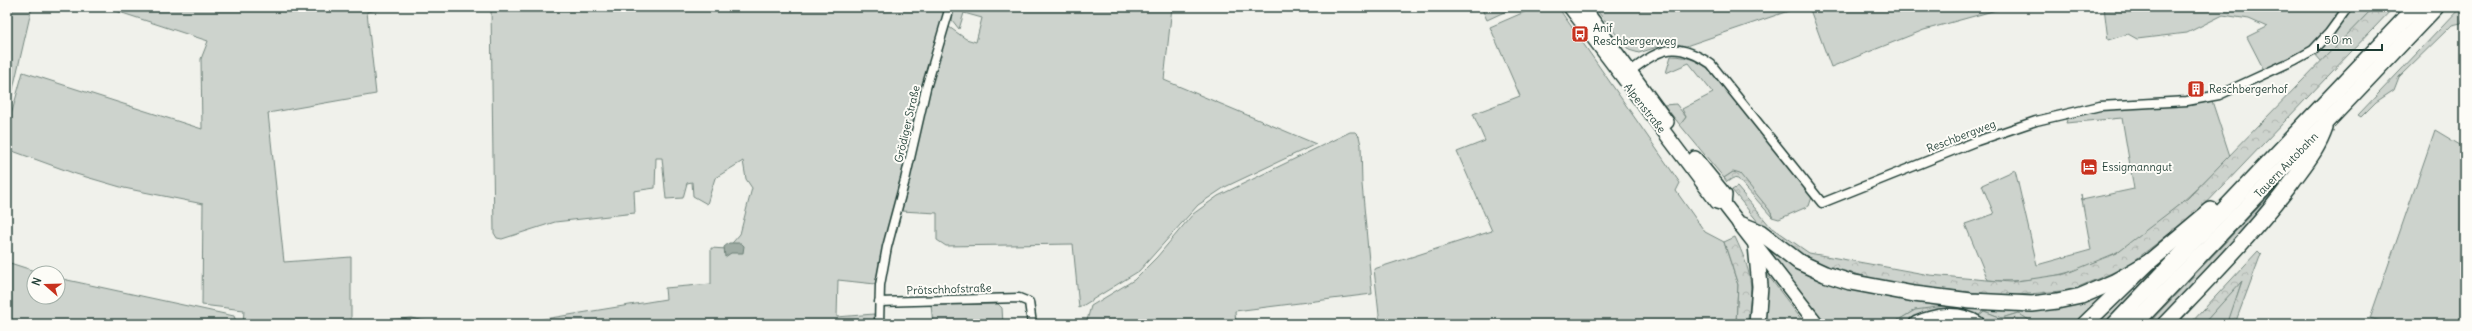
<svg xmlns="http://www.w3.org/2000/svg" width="2472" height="331" font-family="Delius,sans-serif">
<defs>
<pattern id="forest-crowns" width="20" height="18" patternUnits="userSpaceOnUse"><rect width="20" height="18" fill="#cdd3cd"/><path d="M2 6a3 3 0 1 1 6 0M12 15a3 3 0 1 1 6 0" fill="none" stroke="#b0b6b1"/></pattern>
<pattern id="water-ripples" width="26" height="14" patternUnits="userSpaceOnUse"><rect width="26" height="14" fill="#9faca4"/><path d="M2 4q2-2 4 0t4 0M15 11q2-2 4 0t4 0" fill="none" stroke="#818d86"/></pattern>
</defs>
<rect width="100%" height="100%" fill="#f0f1eb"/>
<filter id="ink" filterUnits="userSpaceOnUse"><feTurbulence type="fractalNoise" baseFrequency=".025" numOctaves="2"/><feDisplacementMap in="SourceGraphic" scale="8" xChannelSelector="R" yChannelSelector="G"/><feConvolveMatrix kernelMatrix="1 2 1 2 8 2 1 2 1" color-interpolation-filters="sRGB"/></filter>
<g filter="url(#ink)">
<!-- green -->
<g fill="#cdd3cd" stroke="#768880">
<path d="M7,7H32L7,115Z"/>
<path d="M104,7H393L367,12L376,94L268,113L284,262L351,257V323L411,318L438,324H243L244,310L202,305L203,204L124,188L76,174L7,149V130L23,72L202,129L201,59L208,41Z"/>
<path d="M491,7H946L926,74L875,284L838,280L837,317L874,314L875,324H514L666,299L665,288L711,284V248L727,249L740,234L752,188L746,179L743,161L715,178L707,204L693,196L692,182L687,183L683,198L666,199L662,158H656L655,188L634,191L635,213L555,222L502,239L497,238L494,233Z"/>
<path d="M954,7H1172L1164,80L1316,144L1225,187L1198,205L1139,271L1079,308L1073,244L946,246L937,240V213L901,211L931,82L949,27L966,39L976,42L982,18L964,13L959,29L952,20Z"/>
<path d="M1481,7H1515L1487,20Z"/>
<path d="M1536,7H1560L1562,13L1680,183L1676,191L1705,232L1724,242L1738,285L1736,324H1380L1374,269L1492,231L1457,152L1485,141L1473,114L1520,96L1490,27Z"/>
<path d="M1594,7H1800L1686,46L1669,43L1639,53L1629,50Z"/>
<path d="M1809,7H2007L1924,30L1831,67Z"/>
<path d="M2104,7H2346L2335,22L2309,49L2265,72L2247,37L2267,27L2249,19L2223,15L2187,33L2137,39L2128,34L2108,40Z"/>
<path d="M2350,7H2374L2322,62L2313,52Z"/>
<path d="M2461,7H2465V18L2461,23L2452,25L2399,77L2394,90L2376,102L2361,117L2358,115Z"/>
<path d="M1671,56C1691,56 1702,63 1717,76L1804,185L1812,197L1809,206L1779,219L1772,217L1771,212L1733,172L1724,178L1680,125L1686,117L1682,109L1713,93L1689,63L1666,73Z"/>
<path d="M2212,101L2230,156C2196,190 2157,228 2117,252C2082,274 2028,284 1988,280L1965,224L1994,214L1982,185L2015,170L2037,265L2091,250L2081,194L2082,200L2134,189L2122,118L2066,123L2068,117L2115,107L2197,104Z"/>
<path d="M2435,130L2465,148V324H2390L2370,318Z"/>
<path d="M1350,132H1355L1359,136L1361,145L1362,184L1372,294L1235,311L1236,324H1086L1091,306L1134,280L1157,257L1193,214L1218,196Z"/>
<path d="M2291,173L2292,175L2160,324H2148Z"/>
<path d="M1764,243L1816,274L1986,306L2117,285L2078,324H2035L2018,313L2002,318L1984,311L1977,317L1915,310L1892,324H1826Z"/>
<path d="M2170,253L2103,324H2090Z"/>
<path d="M7,262L41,273H34V297H58V278L234,316L237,324H7Z"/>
<path d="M1764,270L1805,324H1762Z"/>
<path d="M2242,280L2230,319L2236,321L2235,324H2203Z"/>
<path d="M998,304L1002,308L1003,324H933L931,305Z"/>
</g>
<!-- forest -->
<g fill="url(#forest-crowns)" stroke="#768880">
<path d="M2374,7H2394L2199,211L2126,267L2071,290L2009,296L1898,285L1829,267L1788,248L1763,228L1732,190L1737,187L1770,226L1809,253L1930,275L2010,282L2065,274L2116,253L2188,198Z"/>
<path d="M1676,104L1686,117L1680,125L1664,105Z"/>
<path d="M1733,172L1740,174L1771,212L1772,217L1738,179L1733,178L1727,182L1724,178Z"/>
<path d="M1735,237C1752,274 1754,284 1747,324H1736L1738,285L1724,242Z"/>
<path d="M2258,251L2261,254L2236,321L2229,319L2242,281L2203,324H2190Z"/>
<path d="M1944,306L1949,309L1912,320L1909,324H1892L1915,310Z"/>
<path d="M1984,311L2002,318L2018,313L2035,324H1989L1977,317Z"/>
</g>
<!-- water -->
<path fill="url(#water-ripples)" stroke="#6c8077" d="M729,243H741L744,246L743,253H731L725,257L724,247Z"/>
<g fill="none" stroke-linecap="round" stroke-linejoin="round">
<!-- street casing -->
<g stroke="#1f3d34" stroke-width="11">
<g id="street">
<path d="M1631,71C1662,47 1676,41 1711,64L1822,203L1977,141L2036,121L2100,106L2187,101L2219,95L2295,60L2313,50L2329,33L2348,7"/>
<path d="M879,302L1019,298L1029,302L1032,324"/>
<path d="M879,324L880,285L887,247L905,180L926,88L950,7"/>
</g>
</g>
<!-- primary casing -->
<g stroke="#1f3d34" stroke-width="16">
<g id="primary">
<path d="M1570,7L1717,202L1724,204L1817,324"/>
<path d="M1583,7L1667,122"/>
<path d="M1695,158L1725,195L1724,204"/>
</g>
</g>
<!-- highway casing -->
<g stroke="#1f3d34" stroke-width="18">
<g id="highway">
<path d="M1740,224L1760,232L1799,262L1825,274L1850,282L1914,294L1971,301L2032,304L2057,301L2081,296L2114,282L2149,262"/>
<path d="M1756,245L1760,286L1757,324"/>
<path d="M1917,324C1935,316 1959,312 1977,324"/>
<path d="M2085,324L2149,262L2211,210"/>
<path d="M2115,324L2416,7"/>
<path d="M2135,324L2436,7"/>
<path d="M2165,324C2209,278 2254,233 2292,182C2305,164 2318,149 2325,128"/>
</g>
</g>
<!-- street -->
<use href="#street" stroke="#fdfcf7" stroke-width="8"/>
<!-- primary -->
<use href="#primary" stroke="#fdfcf7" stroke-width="13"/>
<!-- highway -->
<use href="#highway" stroke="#fdfcf7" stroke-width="15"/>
</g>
</g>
<!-- icons -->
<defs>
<g id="bus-square" transform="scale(0.9)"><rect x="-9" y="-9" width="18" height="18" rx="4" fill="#c8321e" stroke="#fdfcf7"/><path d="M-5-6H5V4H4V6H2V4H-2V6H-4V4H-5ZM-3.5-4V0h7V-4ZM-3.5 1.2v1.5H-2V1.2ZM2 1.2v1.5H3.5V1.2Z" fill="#fff"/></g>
<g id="building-square" transform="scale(0.9)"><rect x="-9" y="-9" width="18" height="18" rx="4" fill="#c8321e" stroke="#fdfcf7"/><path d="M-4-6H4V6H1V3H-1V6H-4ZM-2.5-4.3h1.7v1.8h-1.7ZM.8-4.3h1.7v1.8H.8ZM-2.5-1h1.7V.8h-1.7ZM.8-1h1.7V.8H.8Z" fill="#fff"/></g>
<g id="hotel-square" transform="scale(0.9)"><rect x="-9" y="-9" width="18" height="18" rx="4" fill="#c8321e" stroke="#fdfcf7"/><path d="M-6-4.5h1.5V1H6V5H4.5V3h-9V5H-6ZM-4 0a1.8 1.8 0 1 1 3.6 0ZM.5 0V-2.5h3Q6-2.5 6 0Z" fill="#fff"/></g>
</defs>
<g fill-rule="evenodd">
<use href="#bus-square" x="1580" y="34"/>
<use href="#building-square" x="2196" y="89"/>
<use href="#hotel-square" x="2089" y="167"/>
</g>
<g text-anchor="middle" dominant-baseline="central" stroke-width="4" stroke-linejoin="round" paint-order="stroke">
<!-- poi labels -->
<g font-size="11" fill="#1f3d34" stroke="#fdfcf7" text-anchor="start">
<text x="1593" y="28">Anif<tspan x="1593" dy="13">Reschbergerweg</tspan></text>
<text x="2209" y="89">Reschbergerhof</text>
<text x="2102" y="167">Essigmanngut</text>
</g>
<!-- street labels -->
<g font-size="11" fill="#1f3d34" stroke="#fdfcf7">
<text transform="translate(1645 108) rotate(52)">Alpenstraße</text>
<text transform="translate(907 124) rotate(-77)">Grödiger Straße</text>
<text transform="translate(1961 136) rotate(-21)">Reschbergweg</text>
<text transform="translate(2286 165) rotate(-46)">Tauern Autobahn</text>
<text transform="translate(949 289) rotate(-2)">Prötschhofstraße</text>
</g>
</g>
<!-- margin -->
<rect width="2472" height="331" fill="none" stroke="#fdfcf7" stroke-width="24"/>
<rect x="12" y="12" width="2448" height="307" fill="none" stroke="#1f3d34" stroke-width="1.5" filter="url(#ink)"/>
<!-- north arrow -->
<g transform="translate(46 285) rotate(290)"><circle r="19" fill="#fdfcf7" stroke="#a4b0a9"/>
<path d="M0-3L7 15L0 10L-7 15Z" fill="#c8321e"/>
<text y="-6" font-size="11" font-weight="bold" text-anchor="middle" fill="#1f3d34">N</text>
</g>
<!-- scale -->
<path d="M2318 44v6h64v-6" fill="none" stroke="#1f3d34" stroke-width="2"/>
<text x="2324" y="44" font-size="12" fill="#1f3d34" stroke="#fdfcf7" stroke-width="3" paint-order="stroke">50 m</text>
</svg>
